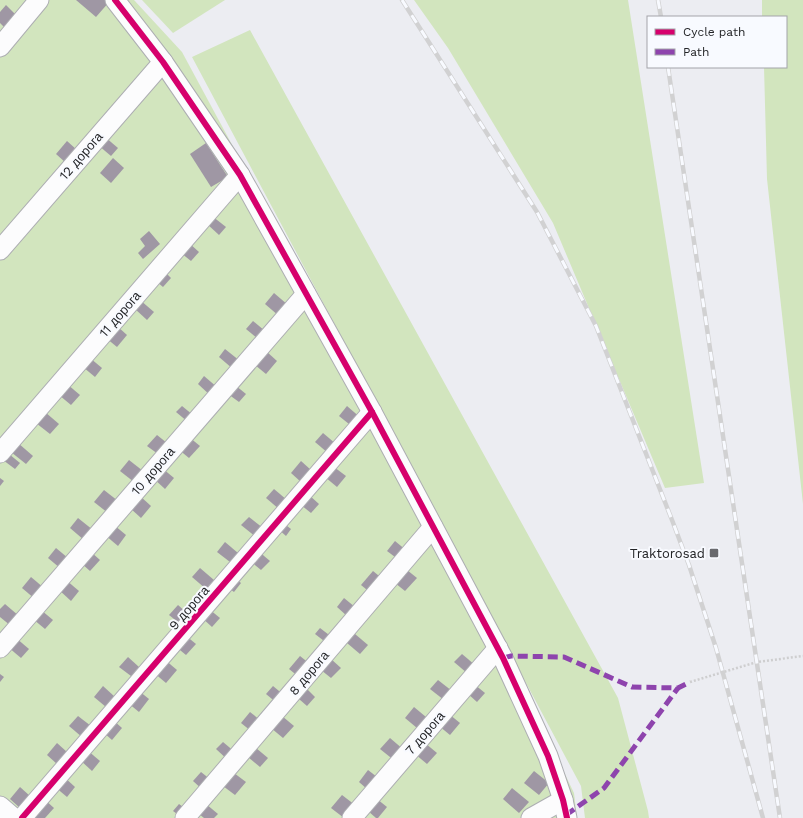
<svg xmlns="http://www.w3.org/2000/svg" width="803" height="818" font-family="'Work Sans',sans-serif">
<rect width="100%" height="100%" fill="#ecedf2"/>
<!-- green -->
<g fill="#d2e5be">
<path d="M0,0H134L182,52L509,658L574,793L577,818H0Z"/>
<path d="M142,0H225L173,33Z"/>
<path d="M414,0H628L704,483L665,488L553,223L448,48Z"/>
<path d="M762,0H803V504L767,179L764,67H786V17H762Z"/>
<path d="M250,30L618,698L648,811L649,818H585L581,786L192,57Z"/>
</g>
<!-- building -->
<g fill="#9f97a4">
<path d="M76,0H109L110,1L96,17Z"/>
<path d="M6,5L16,15L5,28L0,23V12Z"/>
<path d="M105,137L118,148L111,156L98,145Z"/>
<path d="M67,141L77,150L66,163L56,154Z"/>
<path d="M206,143L228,177L211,187L190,154Z"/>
<path d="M113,158L124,168L111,183L100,173Z"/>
<path d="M212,216L226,227L219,235L206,223Z"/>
<path d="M149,231L160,244L143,259L138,253L145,246L140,239Z"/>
<path d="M189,243L199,252L191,261L181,253Z"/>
<path d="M165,272L171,278L163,287L157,282Z"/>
<path d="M274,293L288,305L279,316L265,304Z"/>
<path d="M140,300L154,312L147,320L134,308Z"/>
<path d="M253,321L265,331L258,339L246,329Z"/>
<path d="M117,326L127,335L117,347L106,338Z"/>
<path d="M225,349L240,361L233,369L219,357Z"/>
<path d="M266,351L277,361L266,374L255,365Z"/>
<path d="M90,358L102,368L95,377L83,367Z"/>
<path d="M204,376L218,388L211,396L198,384Z"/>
<path d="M67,384L80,395L71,405L59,395Z"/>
<path d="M235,385L246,394L239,402L228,394Z"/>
<path d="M182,406L193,415L188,422L176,412Z"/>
<path d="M347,406L362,419L354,428L339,416Z"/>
<path d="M45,412L59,424L50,434L36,423Z"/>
<path d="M323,433L336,444L328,453L315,442Z"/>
<path d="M157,435L167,443L158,454L147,446Z"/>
<path d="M189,437L200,446L189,458L178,449Z"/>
<path d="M18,443L33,456L26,464L11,452Z"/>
<path d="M9,454L20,463L15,469L3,460Z"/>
<path d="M129,460L143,471L134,482L120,471Z"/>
<path d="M301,461L311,470L301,482L291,473Z"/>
<path d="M334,467L346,476L337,487L325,477Z"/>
<path d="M162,468L174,478L165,489L153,478Z"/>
<path d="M0,478L4,481L0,486Z"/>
<path d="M274,489L287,500L279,509L266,498Z"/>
<path d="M104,490L118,501L108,513L94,502Z"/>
<path d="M309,495L319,504L311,513L301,505Z"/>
<path d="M140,496L151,506L141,518L130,508Z"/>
<path d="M249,517L263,528L256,537L241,525Z"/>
<path d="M78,518L93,530L84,540L70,528Z"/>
<path d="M282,522L291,529L286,536L277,528Z"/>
<path d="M114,525L126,535L118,546L105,535Z"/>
<path d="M395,541L407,551L399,560L387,551Z"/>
<path d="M225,542L238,553L230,562L217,552Z"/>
<path d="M56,548L68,558L60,568L48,558Z"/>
<path d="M257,550L270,561L261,570L249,560Z"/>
<path d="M91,552L100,560L90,571L81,563Z"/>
<path d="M200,568L214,580L206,589L192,577Z"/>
<path d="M407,570L417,578L405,591L395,583Z"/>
<path d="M373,571L384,580L372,594L361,585Z"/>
<path d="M31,577L44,588L35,599L22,588Z"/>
<path d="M235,578L241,583L234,592L227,587Z"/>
<path d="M66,580L79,591L71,601L58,589Z"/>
<path d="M344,598L355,607L347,616L337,607Z"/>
<path d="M5,604L19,616L11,626L0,617V609Z"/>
<path d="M178,605L187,613L179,623L169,615Z"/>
<path d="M209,609L220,618L212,627L201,617Z"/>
<path d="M41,610L53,620L45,629L33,619Z"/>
<path d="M320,628L333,638L328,644L315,634Z"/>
<path d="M355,634L368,645L360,654L347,643Z"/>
<path d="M185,635L196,644L186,655L175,646Z"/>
<path d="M16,638L29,649L21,658L8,647Z"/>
<path d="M462,654L475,665L467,673L454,662Z"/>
<path d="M300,656L310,664L299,677L289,669Z"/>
<path d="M128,657L139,667L131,676L119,667Z"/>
<path d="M164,659L177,670L166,683L153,672Z"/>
<path d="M331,659L341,668L331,678L321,670Z"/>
<path d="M0,674L4,677L0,682Z"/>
<path d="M438,680L452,691L444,700L430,689Z"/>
<path d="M474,684L485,693L477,702L467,693Z"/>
<path d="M103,686L115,697L106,707L94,697Z"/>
<path d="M273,686L285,696L278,704L266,694Z"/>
<path d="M307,689L315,697L307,706L299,699Z"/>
<path d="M139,691L149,699L139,712L128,703Z"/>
<path d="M414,707L426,717L417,728L405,718Z"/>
<path d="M250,712L260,720L251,731L241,723Z"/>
<path d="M449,714L460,723L450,735L439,726Z"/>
<path d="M78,716L91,726L82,737L69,726Z"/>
<path d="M282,716L294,726L283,738L271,728Z"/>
<path d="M113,720L122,728L112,740L103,732Z"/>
<path d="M390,738L404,750L395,761L380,749Z"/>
<path d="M223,742L236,753L229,761L216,749Z"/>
<path d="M57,743L67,752L57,764L47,755Z"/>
<path d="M425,743L437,753L427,764L415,754Z"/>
<path d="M256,748L268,758L260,767L248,757Z"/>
<path d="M87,750L100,761L92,771L79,759Z"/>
<path d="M368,770L377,777L367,789L359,782Z"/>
<path d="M534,771L549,783L539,795L524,783Z"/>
<path d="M201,772L211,780L203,790L193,781Z"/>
<path d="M234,773L246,782L235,795L223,786Z"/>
<path d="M63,776L75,787L67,797L54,786Z"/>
<path d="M20,787L30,796L20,808L10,799Z"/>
<path d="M512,788L529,802L519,813L503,799Z"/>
<path d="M342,795L355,805L344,818L331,808Z"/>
<path d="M44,799L54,808L45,818H30Z"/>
<path d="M377,799L387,807L378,818H376L368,811Z"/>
<path d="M179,804L186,809L180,816L173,811Z"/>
<path d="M206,804L218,814L214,818H204L199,814Z"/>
</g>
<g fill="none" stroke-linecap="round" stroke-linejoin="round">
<!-- street casing -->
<g stroke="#adaeb2" stroke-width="21">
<g id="street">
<path d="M115,0L163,62L240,175L372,412L503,658L548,756L563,800L567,818"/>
<path d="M0,47L39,0"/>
<path d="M0,250L163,62"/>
<path d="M0,453L240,175"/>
<path d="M0,648L306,294"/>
<path d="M0,806L14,818"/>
<path d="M22,818L372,412"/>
<path d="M185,818L433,527"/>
<path d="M352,818L498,648"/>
<path d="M531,818L563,800"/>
</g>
</g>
<!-- path -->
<path stroke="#cececf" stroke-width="2.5" stroke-dasharray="2 2" stroke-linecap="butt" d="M690,682L757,662L803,656"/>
<!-- street -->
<use href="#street" stroke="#fcfcfd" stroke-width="19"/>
<!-- rail casing -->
<g stroke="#d1d1d2" stroke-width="4.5">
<g id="rail">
<path d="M402,0L537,212L596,326L672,520L689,565L716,648L763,818"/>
<path d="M658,0L661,17"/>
<path d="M668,67L780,818"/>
</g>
</g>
<!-- rail -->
<use href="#rail" stroke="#f8faff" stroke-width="3" stroke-dasharray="9" stroke-linecap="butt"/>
<!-- quiet -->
<g stroke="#8e44ad" stroke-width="5" stroke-dasharray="10 5" stroke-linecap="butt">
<path d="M503,658L511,656L564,657L632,687L678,688L690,682"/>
<path d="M566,815L604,788L678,688"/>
</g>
<!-- cycleway casing -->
<g stroke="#f8faff" stroke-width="8">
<g id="cycleway">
<path d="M115,0L163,62L240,175L372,412L503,658L548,756L563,800L567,818"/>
<path d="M22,818L372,412"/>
</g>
</g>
<!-- cycleway -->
<use href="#cycleway" stroke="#d6006c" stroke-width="6"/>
</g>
<!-- markers -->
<rect fill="#696a6e" stroke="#f8faff" stroke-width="1.5" x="709" y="548" width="10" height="10" rx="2"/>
<g text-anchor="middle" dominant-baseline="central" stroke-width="4" stroke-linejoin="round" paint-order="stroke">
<!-- street labels -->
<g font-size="13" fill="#232427" stroke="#f8faff">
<text transform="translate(81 156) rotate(-49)">12 дорога</text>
<text transform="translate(120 314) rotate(-49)">11 дорога</text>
<text transform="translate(153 471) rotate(-49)">10 дорога</text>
<text transform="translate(189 608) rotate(-49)">9 дорога</text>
<text transform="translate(309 673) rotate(-50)">8 дорога</text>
<text transform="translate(425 733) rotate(-49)">7 дорога</text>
</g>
<!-- poi labels -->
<g font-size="13" fill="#232427" stroke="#f8faff" text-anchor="end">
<text x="705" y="553">Traktorosad</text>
</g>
</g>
<!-- legend -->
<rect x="647" y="16" width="140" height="52" fill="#f8faff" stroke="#a3a4a9"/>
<rect x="655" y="29" width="20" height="6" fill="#d6006c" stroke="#a3a4a9"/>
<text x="683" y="36" font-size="12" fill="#232427">Cycle path</text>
<rect x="655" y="49" width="20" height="6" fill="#8e44ad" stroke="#a3a4a9"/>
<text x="683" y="56" font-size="12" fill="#232427">Path</text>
</svg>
